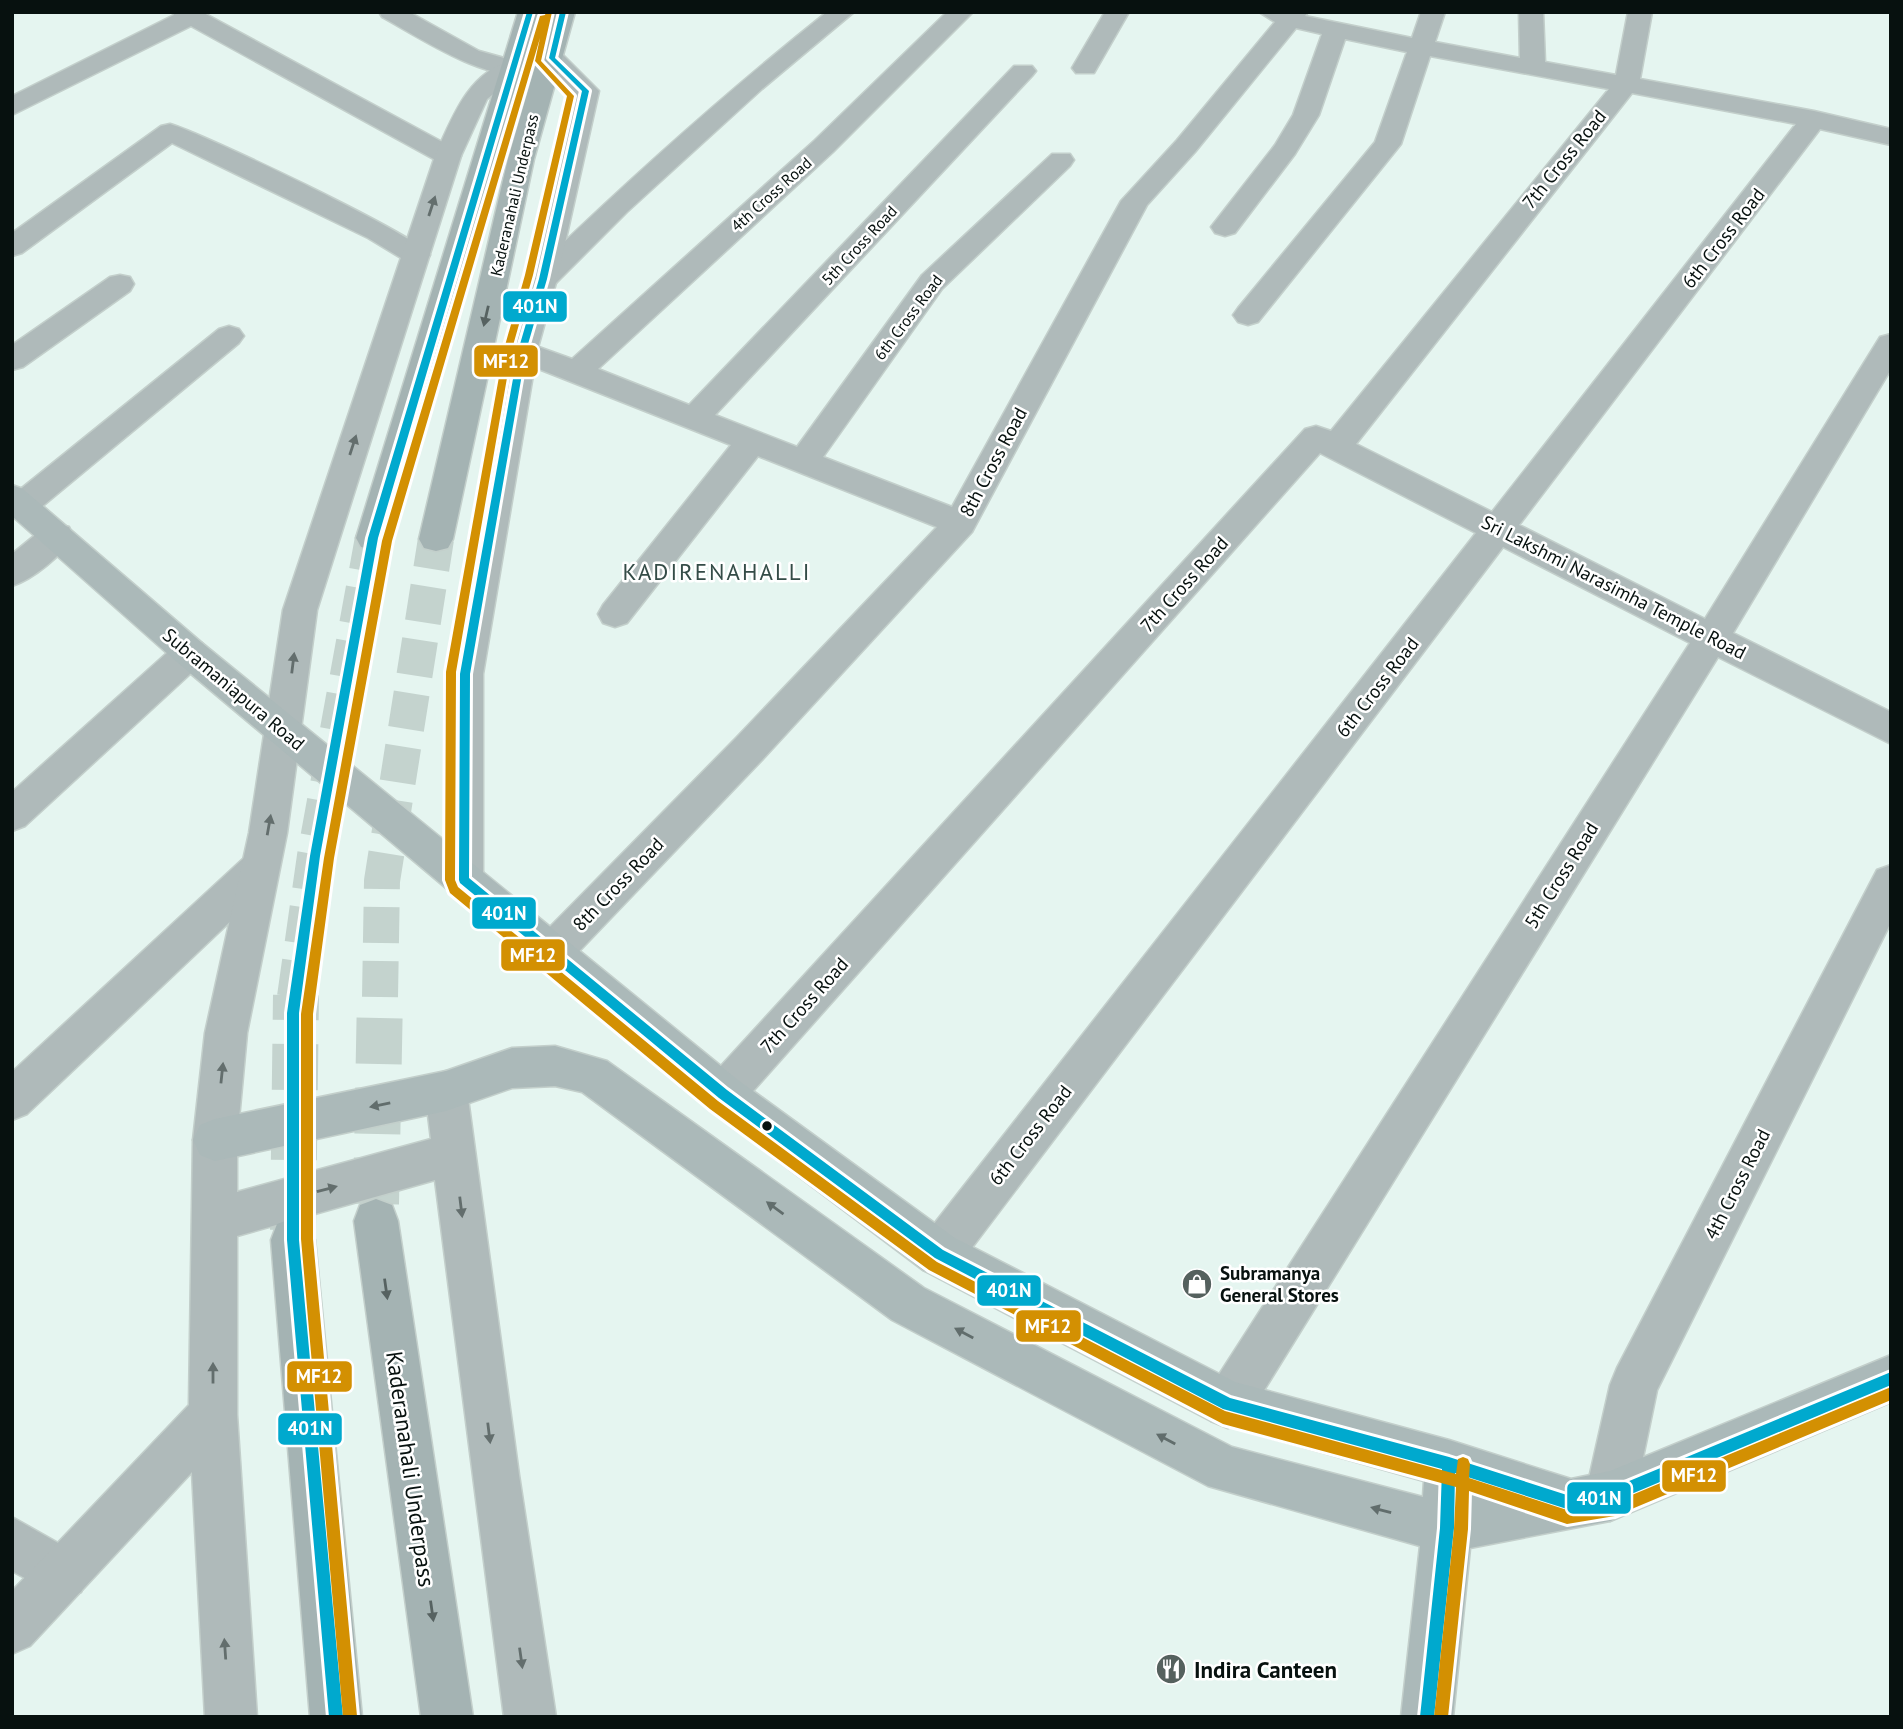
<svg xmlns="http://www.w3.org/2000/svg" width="1903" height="1729" font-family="'PT Sans',sans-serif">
<rect width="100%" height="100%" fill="#e5f5f0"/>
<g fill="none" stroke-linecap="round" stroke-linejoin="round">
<!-- trunk-tunnel-far1 -->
<g stroke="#c4d3ce" stroke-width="36" stroke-dasharray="36 18" stroke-linecap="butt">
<path d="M295,997L315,856L373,538"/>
<path d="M380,997L382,881L436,539"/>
</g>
<!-- trunk-tunnel -->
<g stroke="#c4d3ce" stroke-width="46" stroke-dasharray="46 24" stroke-linecap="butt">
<path d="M376,1204L380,995"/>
<path d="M293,1230L296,995"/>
</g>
<!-- minor casing -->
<g stroke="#c3cfcb" stroke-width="3">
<g id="minor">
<path d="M172,12H202L457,150L461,156L457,162H439L191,26L12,115V96L174,15Z"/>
<path d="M379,12H409L479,51L522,63L526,68L522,73C486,82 415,35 382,17Z"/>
<path d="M827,12H854L762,89L627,212L553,286L543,288L533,286L529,279L533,272C627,181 724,94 827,12Z"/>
<path d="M947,12H973L833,152L598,369L689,405L1014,66H1032L1036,71L1032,76L715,415L797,447L922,275L1052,154H1070L1074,160L1070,166L942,289L823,457L952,507L1121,201L1177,140L1275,22L1259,12H1308L1305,16L1412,38L1421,12H1445L1435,42L1520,58L1519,12H1543L1545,62L1616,75L1628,12H1652L1640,79L1814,111L1891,129V145L1820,129L1519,525L1705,619L1880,337L1891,334V369L1733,633L1891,712V744L1718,657L1245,1421L1228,1428L1211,1421L1204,1404L1211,1387L1690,643L1503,547L955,1270L939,1277L923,1270L916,1254L923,1238L1476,533L1320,453L738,1108L723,1114L708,1108L702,1094L708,1080L1305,429L1316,426L1331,431L1609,89L1430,56L1401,144L1258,322L1248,325L1238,322L1233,315L1238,308L1375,142L1407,52L1345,39L1319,115L1295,154L1235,233L1225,236L1215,233L1211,227L1275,145L1293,115L1322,34L1296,28L1195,152L1147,205L972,532L762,760L566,965L552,970L538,965L532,952L538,939L736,738L937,527L758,456L627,623L615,627L603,623L598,614L603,605L731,445L511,358L507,351L511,344L522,341L572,359L815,140ZM1632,93L1796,124L1492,512L1356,444Z"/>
<path d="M1105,12H1129L1094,73H1076L1072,68Z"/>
<path d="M170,124C200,132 418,236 430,255L426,261L416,264L406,261L368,238L172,143L22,253L12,256V233L161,126Z"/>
<path d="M120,275L130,277L134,284L130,291L23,367L12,370V345L110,277Z"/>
<path d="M229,326L239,329L244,336L239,343L33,514L22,518L12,515V496L219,329Z"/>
<path d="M57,524L69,527L73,536C63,555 33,579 12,586V554L45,527Z"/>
<path d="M190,639L202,643L207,653L202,663L25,826L12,831V792L178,643Z"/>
<path d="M260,851L274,856L279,868L274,880L27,1114L12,1120V1072L246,856Z"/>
<path d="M1891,865V922L1657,1390L1635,1496L1627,1513L1610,1521L1593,1513L1585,1496L1610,1385L1617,1368L1877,870Z"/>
<path d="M12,1517L81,1556L88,1574L81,1592L63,1599L12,1571Z"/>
</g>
</g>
<!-- tertiary casing -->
<g stroke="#c3cfcb" stroke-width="3">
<g id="tertiary">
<path d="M552,51L561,53L599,91L557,279L537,351L483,674V880L478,892L464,897L450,892L445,880L447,674L507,351L529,279L573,92L540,58L543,53Z"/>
<path d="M513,60L522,63L526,68L487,99L461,156L317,610L287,833L247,1033L237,1140V1192L431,1139L425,1091L431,1077L446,1071L461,1077L467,1091L519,1475L556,1717H504L435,1180L237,1236V1415L257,1717H205L192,1472L30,1646L12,1654V1591L189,1405L193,1140L205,1033L249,833L283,610L435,156C452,118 468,72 513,60Z"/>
</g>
</g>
<!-- secondary casing -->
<g stroke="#c3cfcb" stroke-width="3">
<path id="secondary" d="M12,485L23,489L202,643L738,1080L955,1238L1235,1382L1449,1440L1571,1479L1610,1471L1891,1355V1402L1610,1521L1470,1548L1453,1717H1401L1420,1546L1208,1486L892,1320L582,1092L555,1086L512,1088L446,1111L215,1161L200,1155L193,1140L200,1125L215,1119L446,1071L512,1048L555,1046L607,1061L924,1288L1232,1447L1423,1497L1424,1481L1211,1421L923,1270L708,1108L178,663L12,516Z"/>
</g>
<!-- trunk casing -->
<g stroke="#c3cfcb" stroke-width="3">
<g id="trunk">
<path d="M518,12H542L390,538L385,547L373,550L361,547L356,538Z"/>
<path d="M551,12H575L534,159L453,539L448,548L436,551L424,548L419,539L508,159Z"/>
<path d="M376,1199L392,1205L398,1221L473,1717H421L354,1221L360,1205Z"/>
<path d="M293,1218L309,1224L315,1240L362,1717H310L271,1240L277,1224Z"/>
</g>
</g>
<!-- minor -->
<use href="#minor" fill="#afbaba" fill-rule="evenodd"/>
<!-- tertiary -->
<use href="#tertiary" fill="#afbaba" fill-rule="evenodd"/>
<!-- secondary -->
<use href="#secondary" fill="#abb9b9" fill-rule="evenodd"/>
<!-- trunk -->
<use href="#trunk" fill="#a4b3b3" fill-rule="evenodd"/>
<!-- bus-1 casing -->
<g stroke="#fff" stroke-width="6">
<g id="bus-1">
<path d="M527,12H533L378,538L320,856L299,1013V1240L343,1717H329L287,1240V1013L310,856L368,538Z"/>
<path d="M560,12H566L555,58L589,91L547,279L526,351L470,674L469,878L727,1090L943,1250L1230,1398L1449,1457L1570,1496L1610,1489L1891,1372V1385L1610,1503L1570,1510L1455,1473L1454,1528L1434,1717H1420L1440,1528L1442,1469L1223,1409L935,1258L719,1098L460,883L459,880L460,674L518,351L539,279L582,91L549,58Z"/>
</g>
</g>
<!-- bus-2 casing -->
<g stroke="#fff" stroke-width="6">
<path id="bus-2" d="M546,12H552L541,61L574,96L533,275L512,349L456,672L455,880L458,887L718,1101L937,1262L1225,1411L1456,1474L1458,1459L1463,1457L1468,1459L1470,1464L1469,1478L1567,1510L1615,1502L1891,1387V1400L1615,1516L1567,1524L1469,1491L1468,1529L1448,1717H1434L1454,1529L1456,1487L1223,1424L929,1270L710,1109L450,893L445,880L446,672L504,349L525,275L567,96L535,61L540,38L392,541L334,858L313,1014V1239L357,1716L343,1717L301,1239V1014L324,858L382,541L540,16L545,15Z"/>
</g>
<!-- bus-1 -->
<use href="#bus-1" fill="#00a9ce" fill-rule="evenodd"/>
<!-- bus-2 -->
<use href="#bus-2" fill="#d39002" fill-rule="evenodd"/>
</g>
<!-- one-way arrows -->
<defs><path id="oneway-solid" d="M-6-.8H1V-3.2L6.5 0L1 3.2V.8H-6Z" transform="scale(1.75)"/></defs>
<g fill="#636e6d">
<use href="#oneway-solid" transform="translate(432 206) rotate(-72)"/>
<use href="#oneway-solid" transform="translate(353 445) rotate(-72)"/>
<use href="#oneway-solid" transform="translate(293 663) rotate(-83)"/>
<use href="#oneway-solid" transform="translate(269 825) rotate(-80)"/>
<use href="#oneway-solid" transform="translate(222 1073) rotate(-84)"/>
<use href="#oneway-solid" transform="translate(327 1189) rotate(-15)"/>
<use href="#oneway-solid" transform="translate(461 1207) rotate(83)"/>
<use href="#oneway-solid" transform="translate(213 1373) rotate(-90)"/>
<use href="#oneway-solid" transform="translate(489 1433) rotate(83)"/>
<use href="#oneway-solid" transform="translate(225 1649) rotate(-94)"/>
<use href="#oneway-solid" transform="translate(521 1658) rotate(82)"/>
</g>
<g fill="#566261">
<use href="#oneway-solid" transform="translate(486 316) rotate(103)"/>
<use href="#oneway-solid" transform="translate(386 1289) rotate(82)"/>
<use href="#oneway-solid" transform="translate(432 1611) rotate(82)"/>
</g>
<g fill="#616d6c">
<use href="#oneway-solid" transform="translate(380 1105) rotate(168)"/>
<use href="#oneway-solid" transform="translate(775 1208) rotate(-144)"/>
<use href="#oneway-solid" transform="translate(964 1333) rotate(-152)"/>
<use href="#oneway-solid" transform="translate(1166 1439) rotate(-152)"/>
<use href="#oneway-solid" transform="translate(1381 1510) rotate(-165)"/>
</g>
<!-- icons -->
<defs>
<g id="shop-disc" transform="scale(1.575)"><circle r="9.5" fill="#55615e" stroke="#fff"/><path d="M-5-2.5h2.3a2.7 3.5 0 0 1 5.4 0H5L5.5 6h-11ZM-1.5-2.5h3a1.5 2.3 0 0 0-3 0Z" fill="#fff"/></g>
<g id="restaurant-disc" transform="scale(1.575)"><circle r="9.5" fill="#55615e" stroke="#fff"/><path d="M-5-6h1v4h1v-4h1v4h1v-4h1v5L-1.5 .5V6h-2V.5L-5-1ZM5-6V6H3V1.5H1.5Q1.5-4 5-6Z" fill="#fff"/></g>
</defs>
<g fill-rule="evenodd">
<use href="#shop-disc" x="1197" y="1284"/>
<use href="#restaurant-disc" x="1171" y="1669"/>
</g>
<!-- markers -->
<circle fill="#07110f" stroke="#fff" stroke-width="2.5" cx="767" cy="1126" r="6"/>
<g text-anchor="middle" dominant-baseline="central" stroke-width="5" stroke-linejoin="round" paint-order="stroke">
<!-- far-street labels -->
<g font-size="16" fill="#07110f" stroke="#fff">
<text transform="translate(771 194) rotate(-42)">4th Cross Road</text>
<text transform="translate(514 195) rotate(-77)">Kaderanahali Underpass</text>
<text transform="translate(859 245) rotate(-47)">5th Cross Road</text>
<text transform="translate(908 317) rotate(-53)">6th Cross Road</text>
</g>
<!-- street labels -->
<g font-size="19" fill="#07110f" stroke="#fff">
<text transform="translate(1564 159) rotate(-51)">7th Cross Road</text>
<text transform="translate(1723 238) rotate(-52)">6th Cross Road</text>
<text transform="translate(993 462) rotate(-62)">8th Cross Road</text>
<text transform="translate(1184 584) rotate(-48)">7th Cross Road</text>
<text transform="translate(1614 587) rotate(27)">Sri Lakshmi Narasimha Temple Road</text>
<text transform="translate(1377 687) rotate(-52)">6th Cross Road</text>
<text transform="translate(234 689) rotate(40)">Subramaniapura Road</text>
<text transform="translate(1561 875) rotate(-58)">5th Cross Road</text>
<text transform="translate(618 884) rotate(-46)">8th Cross Road</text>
<text transform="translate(804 1005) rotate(-48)">7th Cross Road</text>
<text transform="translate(1030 1135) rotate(-52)">6th Cross Road</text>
<text transform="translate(1737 1184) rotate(-63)">4th Cross Road</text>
</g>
<!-- poi labels -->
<g font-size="19" font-weight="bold" fill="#07110f" stroke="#fff" text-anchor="start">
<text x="1220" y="1273">Subramanya<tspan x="1220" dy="22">General Stores</tspan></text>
</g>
<!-- quarter labels -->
<g font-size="23" letter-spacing="2" fill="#344c47" stroke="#fff">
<text x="717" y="571">KADIRENAHALLI</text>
</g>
<!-- near-street labels -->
<g font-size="23" fill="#07110f" stroke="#fff">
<text transform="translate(411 1469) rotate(82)">Kaderanahali Underpass</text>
</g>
<!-- near-poi labels -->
<g font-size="23" font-weight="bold" fill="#07110f" stroke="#fff" text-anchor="start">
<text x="1194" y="1669">Indira Canteen</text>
</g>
</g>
<g stroke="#fff" stroke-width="2.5">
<rect x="502" y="290" width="66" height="33" rx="7" fill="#00a9ce"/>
<rect x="473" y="344" width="66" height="34" rx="7" fill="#d39002"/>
<rect x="471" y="896" width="66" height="34" rx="7" fill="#00a9ce"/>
<rect x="500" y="938" width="66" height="34" rx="7" fill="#d39002"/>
<rect x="976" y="1274" width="66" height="33" rx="7" fill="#00a9ce"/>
<rect x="1015" y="1309" width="67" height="34" rx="7" fill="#d39002"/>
<rect x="286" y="1360" width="67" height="33" rx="7" fill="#d39002"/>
<rect x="277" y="1412" width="66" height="34" rx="7" fill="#00a9ce"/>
<rect x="1661" y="1459" width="66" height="34" rx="7" fill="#d39002"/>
<rect x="1566" y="1481" width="66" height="34" rx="7" fill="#00a9ce"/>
</g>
<g font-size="19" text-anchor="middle" font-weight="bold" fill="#fff">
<text x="535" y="313">401N</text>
<text x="506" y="368">MF12</text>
<text x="504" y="920">401N</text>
<text x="533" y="962">MF12</text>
<text x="1009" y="1297">401N</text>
<text x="1048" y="1333">MF12</text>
<text x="319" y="1383">MF12</text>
<text x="310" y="1435">401N</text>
<text x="1694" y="1482">MF12</text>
<text x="1599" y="1505">401N</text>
</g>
<!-- border -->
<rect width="1903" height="1729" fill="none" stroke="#07110f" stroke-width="28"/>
</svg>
